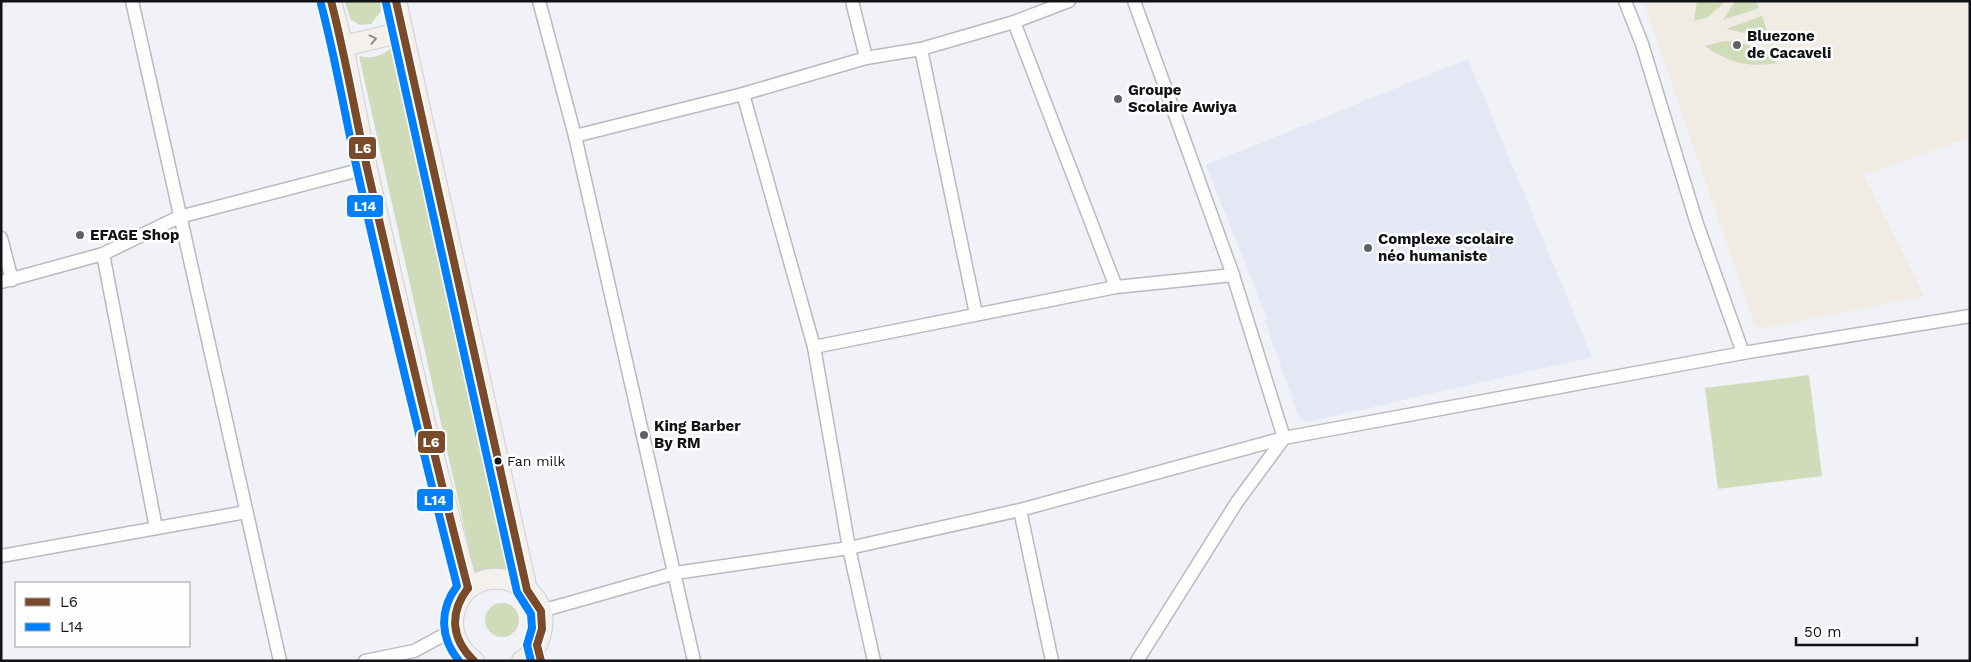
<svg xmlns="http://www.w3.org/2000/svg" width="1971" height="662" font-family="'Work Sans',sans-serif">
<rect width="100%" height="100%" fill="#f0f2f8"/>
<!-- commercial -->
<path fill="#f0ebe3" d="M1643,1H1970V138L1864,175L1924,296L1761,329L1755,326Z"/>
<!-- built -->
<path fill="#e4e8f5" d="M1468,59L1592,357L1307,422L1299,418L1265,321L1267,319L1206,165Z"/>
<!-- green -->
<g fill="#d0dcb9">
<path d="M345,1H380L381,11L371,24L360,25L350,19Z"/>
<path d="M1697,1H1726L1708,17L1694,21Z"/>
<path d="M1735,1H1756L1759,8L1723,20Z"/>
<path d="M1762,16L1772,45L1749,34L1726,29Z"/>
<path d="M1724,41C1747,42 1760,48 1777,63C1748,68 1729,63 1705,46Z"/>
<path d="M391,48L410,122L456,335L511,572C496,565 486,568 476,580L359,56C372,59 380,57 391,48Z"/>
<path d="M1809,375L1822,476L1718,489L1705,388Z"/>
<circle cx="502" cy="620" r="17"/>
</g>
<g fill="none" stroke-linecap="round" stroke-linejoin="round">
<!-- minor casing -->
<g stroke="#b9babf" stroke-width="15">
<g id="minor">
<path d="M132,1L280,661"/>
<path d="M539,1L575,136L694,661"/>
<path d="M852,1L866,58"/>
<path d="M1134,1L1233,275L1284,438"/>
<path d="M1625,1L1642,44L1697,224L1743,353"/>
<path d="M1014,22L1116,287"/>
<path d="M921,49L976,314"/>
<path d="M743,94L814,347L849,548L874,661"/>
<path d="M575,136L743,94L866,58L921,49L1014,22L1069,1"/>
<path d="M1,238L12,280"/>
<path d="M103,254L156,528"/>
<path d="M1,282L103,254L179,217L367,168"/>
<path d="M814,347L1116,287L1233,275"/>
<path d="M1020,510L1052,661"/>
<path d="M1,556L246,512"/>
<path d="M541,611L675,573L849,548L1020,510L1284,438L1743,353L1970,316"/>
<path d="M365,661L414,651L453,630"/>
<path d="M1137,661L1237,502L1284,438"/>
</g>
</g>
<!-- primary casing -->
<g stroke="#cfd0d3" stroke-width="22">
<g id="primary">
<path d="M331,1L343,46L367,168L425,422L468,588"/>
<path d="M396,1L527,590"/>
<path d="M343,46L403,32"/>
<path d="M474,661C459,650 450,633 454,614C467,554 555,578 541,633C538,645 532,655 522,661"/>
</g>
</g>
<!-- minor -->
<use href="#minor" stroke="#fdfdfe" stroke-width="12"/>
<!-- primary -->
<use href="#primary" stroke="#f4f0ed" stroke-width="20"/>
<!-- bus-1 casing -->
<g stroke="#fefefe" stroke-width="11">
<g id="bus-1">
<path d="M331,1C346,58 355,115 368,172C400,311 432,450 468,588"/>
<path d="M396,1L527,590L541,611L542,629L537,645L541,661"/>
<path d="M468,588C449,613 451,639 474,661"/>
</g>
</g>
<!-- bus-2 casing -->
<g stroke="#fefefe" stroke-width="11">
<g id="bus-2">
<path d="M386,3L517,592L531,614L532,628L527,645L531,661"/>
<path d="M321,4C336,60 345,117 358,174C389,312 422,449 457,586C439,610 440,638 459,661"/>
</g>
</g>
<!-- bus-1 -->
<use href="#bus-1" stroke="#7a4b2a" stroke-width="8"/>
<!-- bus-2 -->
<use href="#bus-2" stroke="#007fff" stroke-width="8"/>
</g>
<!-- one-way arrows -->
<defs><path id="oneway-chevron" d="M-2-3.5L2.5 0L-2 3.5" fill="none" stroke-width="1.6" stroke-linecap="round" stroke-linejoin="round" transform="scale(1.25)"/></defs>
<use stroke="#8e8d8d" href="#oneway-chevron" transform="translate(373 39) rotate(-13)"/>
<!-- markers -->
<g fill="#606166" stroke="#fefefe" stroke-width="2">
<circle cx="1737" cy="45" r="5"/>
<circle cx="1118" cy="99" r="5"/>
<circle cx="80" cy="235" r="5"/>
<circle cx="1368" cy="248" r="5"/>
<circle cx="644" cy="435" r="5"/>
</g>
<circle fill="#121317" stroke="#fefefe" stroke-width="2" cx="498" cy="461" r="4.5"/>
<g text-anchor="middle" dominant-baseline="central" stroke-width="5" stroke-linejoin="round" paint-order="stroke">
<!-- bus labels -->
<g font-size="14" fill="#121317" stroke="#fefefe" text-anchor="start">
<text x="507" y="461">Fan milk</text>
</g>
<!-- poi labels -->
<g font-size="15" font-weight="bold" fill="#121317" stroke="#fefefe" text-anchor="start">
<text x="1747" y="36">Bluezone<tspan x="1747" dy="17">de Cacaveli</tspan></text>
<text x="1128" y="90">Groupe<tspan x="1128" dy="17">Scolaire Awiya</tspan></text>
<text x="90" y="235">EFAGE Shop</text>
<text x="1378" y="239">Complexe scolaire<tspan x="1378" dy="17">néo humaniste</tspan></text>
<text x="654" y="426">King Barber<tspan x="654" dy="17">By RM</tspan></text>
</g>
</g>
<g stroke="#fefefe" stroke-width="2">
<rect x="348" y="136" width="29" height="24" rx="5" fill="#7a4b2a"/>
<rect x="346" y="194" width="38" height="24" rx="5" fill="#007fff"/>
<rect x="417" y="430" width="29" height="24" rx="5" fill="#7a4b2a"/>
<rect x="416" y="488" width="38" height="24" rx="5" fill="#007fff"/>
</g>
<g font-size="14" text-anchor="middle" font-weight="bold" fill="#fff">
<text x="363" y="153">L6</text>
<text x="365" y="211">L14</text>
<text x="431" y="447">L6</text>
<text x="435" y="505">L14</text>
</g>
<!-- border -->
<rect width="1971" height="662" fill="none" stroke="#121317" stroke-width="5"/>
<!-- legend -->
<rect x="15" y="582" width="175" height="65" fill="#fefefe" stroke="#a0a0a2"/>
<rect x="25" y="598" width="25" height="8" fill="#7a4b2a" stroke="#a0a0a2"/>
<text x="60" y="607" font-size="15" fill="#121317">L6</text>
<rect x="25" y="623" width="25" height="8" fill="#007fff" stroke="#a0a0a2"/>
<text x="60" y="632" font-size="15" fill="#121317">L14</text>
<!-- scale -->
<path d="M1796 637v8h121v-8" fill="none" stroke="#121317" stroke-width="2.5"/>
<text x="1804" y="637" font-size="15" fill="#121317" stroke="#fefefe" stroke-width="4" paint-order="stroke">50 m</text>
</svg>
